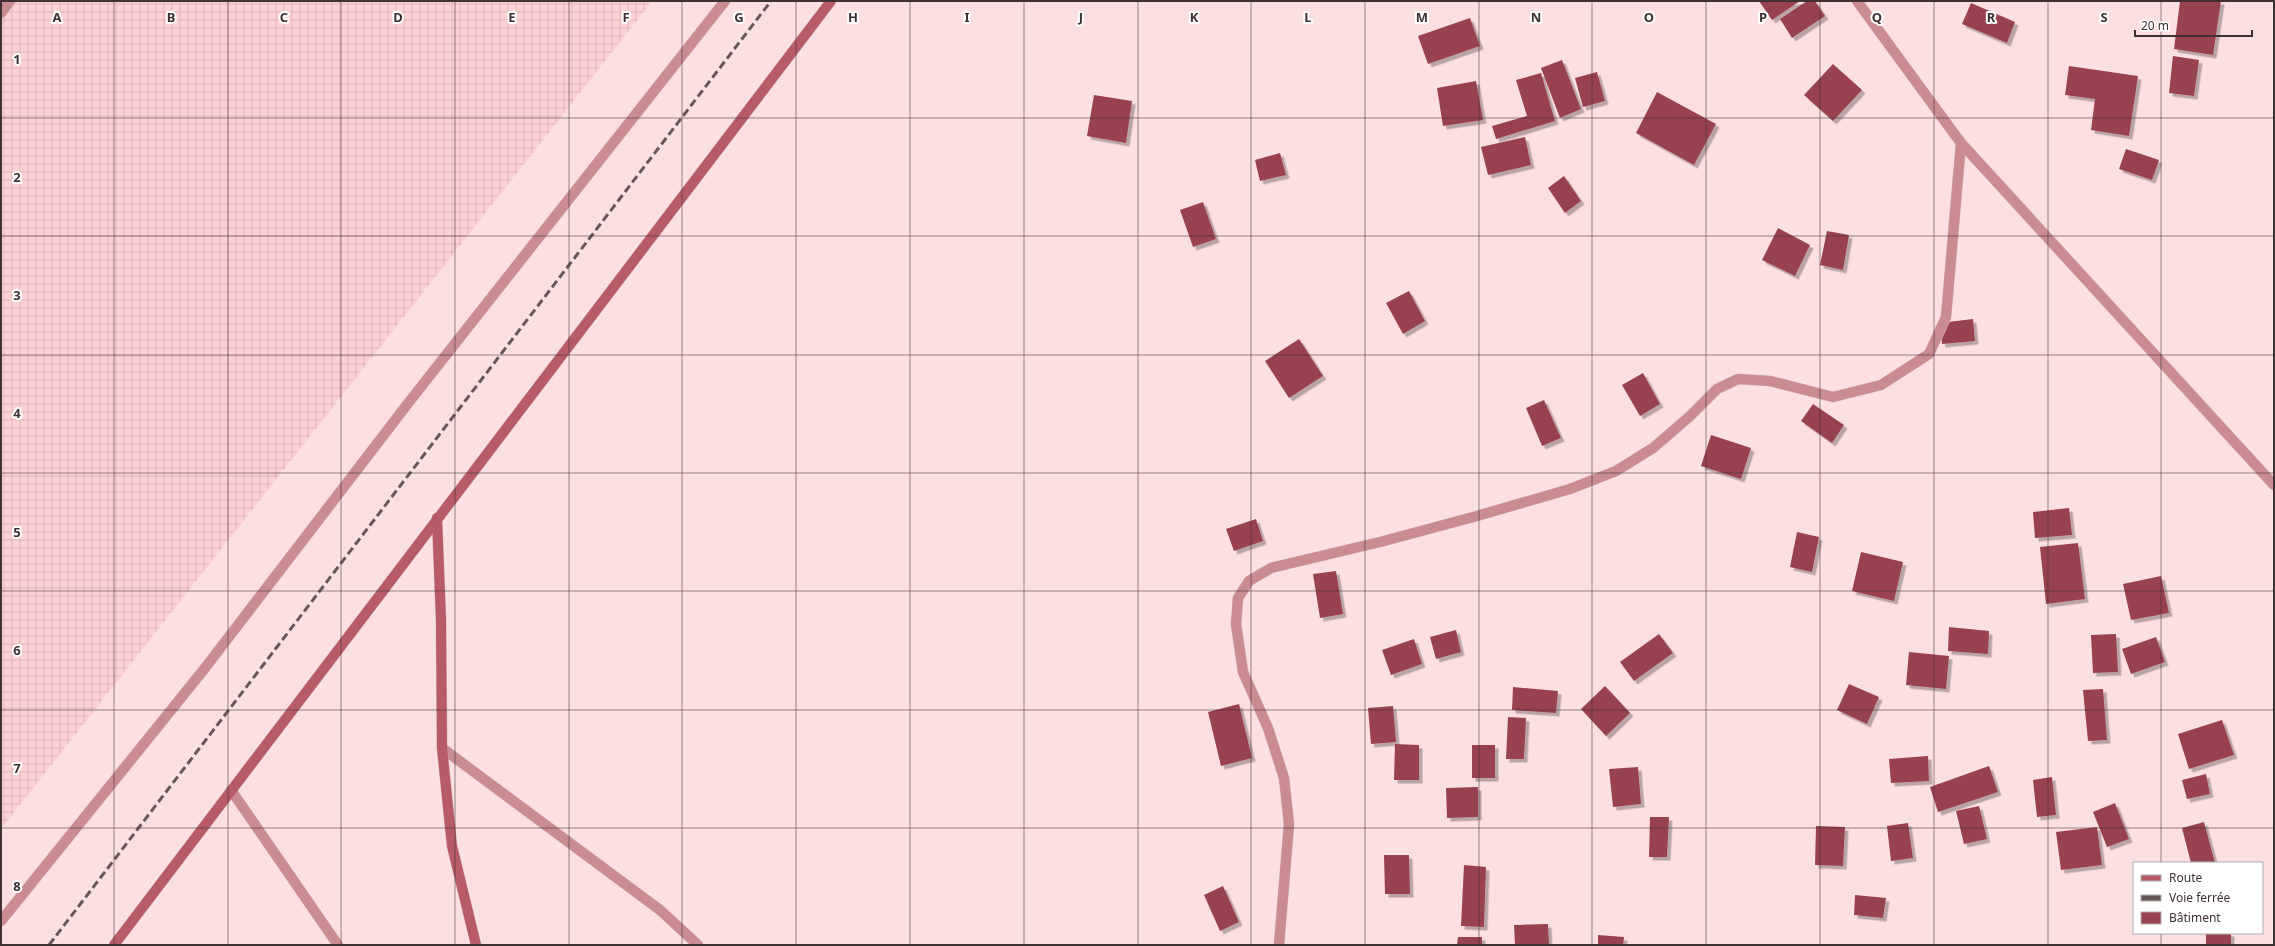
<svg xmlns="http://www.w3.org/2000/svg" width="2275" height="946" font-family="'Noto Sans',sans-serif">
<defs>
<pattern id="industrial-grid" width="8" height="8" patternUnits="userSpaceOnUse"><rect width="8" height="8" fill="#fed2d5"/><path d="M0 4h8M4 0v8" fill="none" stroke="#dbb5b7"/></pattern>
<filter id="shadow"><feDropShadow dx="3.5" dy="3.5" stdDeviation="0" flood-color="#0004"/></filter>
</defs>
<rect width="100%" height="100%" fill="#fcdfe1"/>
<!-- industrial -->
<path fill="url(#industrial-grid)" d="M1,1H652L1,829Z"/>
<!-- building -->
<g fill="#98434f" filter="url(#shadow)">
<path d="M1759,1H1800L1772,20Z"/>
<path d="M1807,1H1815L1825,16L1792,38L1780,19Z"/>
<path d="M2180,1H2221L2213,55L2174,49Z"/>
<path d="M1971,3L2015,22L2007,43L1962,24Z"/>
<path d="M1470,18L1480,46L1428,64L1418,36Z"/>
<path d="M2173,56L2199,60L2194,96L2169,93Z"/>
<path d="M1562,60L1581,109L1560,118L1541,68Z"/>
<path d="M1833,64L1862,90L1833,121L1804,95Z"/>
<path d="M2069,66L2138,76L2129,136L2091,130L2095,99L2065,95Z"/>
<path d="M1597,72L1605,101L1583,107L1575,78Z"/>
<path d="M1541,73L1555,121L1496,139L1492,126L1527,116L1516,80Z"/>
<path d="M1476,81L1483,120L1443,126L1437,88Z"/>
<path d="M1657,92L1716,124L1694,165L1636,133Z"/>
<path d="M1094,95L1132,101L1126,143L1087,136Z"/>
<path d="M1525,137L1531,165L1488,175L1481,147Z"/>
<path d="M2126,149L2159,160L2152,180L2119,169Z"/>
<path d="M1280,153L1286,175L1260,181L1255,160Z"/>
<path d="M1564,176L1581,201L1565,213L1548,188Z"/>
<path d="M1203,202L1216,239L1193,247L1180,210Z"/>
<path d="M1778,228L1810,245L1795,276L1762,260Z"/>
<path d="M1827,231L1849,235L1843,270L1820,265Z"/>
<path d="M1409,291L1425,321L1403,334L1386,303Z"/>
<path d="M1973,319L1975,341L1942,344L1940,323Z"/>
<path d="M1299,339L1323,376L1289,398L1265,361Z"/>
<path d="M1643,373L1660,404L1640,416L1622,385Z"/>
<path d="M1544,400L1561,438L1542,446L1526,408Z"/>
<path d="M1813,404L1844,425L1832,443L1801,421Z"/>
<path d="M1711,435L1751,448L1741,479L1701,466Z"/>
<path d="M2069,508L2072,535L2035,538L2033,512Z"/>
<path d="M1256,519L1263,541L1234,551L1226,529Z"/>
<path d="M1797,532L1819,537L1812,572L1790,567Z"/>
<path d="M2078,543L2085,599L2046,604L2040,547Z"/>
<path d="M1861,552L1903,562L1894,601L1852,591Z"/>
<path d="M1336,571L1343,614L1320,618L1313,574Z"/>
<path d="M2161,576L2169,613L2131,620L2123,584Z"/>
<path d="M1949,627L1989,631L1988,654L1948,651Z"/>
<path d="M1456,630L1461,652L1436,659L1430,637Z"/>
<path d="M1659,634L1673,653L1634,681L1620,662Z"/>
<path d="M2116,634L2118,672L2093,673L2091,635Z"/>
<path d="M2156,637L2165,662L2131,674L2122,649Z"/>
<path d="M1414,639L1422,664L1391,675L1382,650Z"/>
<path d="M1909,652L1949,656L1946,689L1906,685Z"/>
<path d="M1849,684L1879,697L1867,724L1837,710Z"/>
<path d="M1605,686L1630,713L1606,736L1581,709Z"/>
<path d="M1513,687L1558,691L1556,713L1512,710Z"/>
<path d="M2103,689L2107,740L2088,741L2083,690Z"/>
<path d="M1239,704L1252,758L1221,766L1208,712Z"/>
<path d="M1393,706L1396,742L1371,744L1368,708Z"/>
<path d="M1508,717L1526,718L1524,759H1506Z"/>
<path d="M2222,720L2234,755L2189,769L2178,734Z"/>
<path d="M1395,744L1419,745V780H1394Z"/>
<rect x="1472" y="745" width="23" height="33"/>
<path d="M1928,756L1929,781L1891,783L1889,759Z"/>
<path d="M1989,766L1998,792L1938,812L1930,787Z"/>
<path d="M1638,767L1641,804L1613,807L1609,769Z"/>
<path d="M2206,774L2210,794L2187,799L2182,780Z"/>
<path d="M2052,777L2056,815L2037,817L2033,780Z"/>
<path d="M1478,787V817L1447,818L1446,788Z"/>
<path d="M2115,803L2129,839L2107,847L2093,812Z"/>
<path d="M1979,806L1987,839L1964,844L1956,811Z"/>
<path d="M1650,817H1669L1667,857H1649Z"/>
<path d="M2204,822L2215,863H2191L2182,828Z"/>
<path d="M1908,823L1913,858L1891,861L1887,826Z"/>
<path d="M1816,826L1845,827L1843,866L1815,865Z"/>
<path d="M2097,827L2102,865L2061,870L2056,832Z"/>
<path d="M1384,855H1409L1410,894H1385Z"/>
<path d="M1464,865L1486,867L1484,927L1461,926Z"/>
<path d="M1223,886L1239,922L1220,931L1204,895Z"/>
<path d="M1855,895L1886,898L1883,918L1854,915Z"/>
<path d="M1548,924L1549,945H1515L1514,925Z"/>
<rect x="2206" y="933" width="25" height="12"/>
<path d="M1598,935L1624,937L1623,945H1598Z"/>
<path d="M1458,937H1482V945H1457Z"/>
</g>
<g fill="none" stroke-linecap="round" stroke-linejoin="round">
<!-- lane casing -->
<g stroke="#d6bcbe" stroke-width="11">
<g id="lane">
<path d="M1,13L10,1"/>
<path d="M1,921L205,668L409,402L725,1"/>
</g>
</g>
<!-- street casing -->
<g stroke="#d6bcbe" stroke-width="11">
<g id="street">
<path d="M1857,1L1961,143L2274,485"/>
<path d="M442,748L660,910L698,945"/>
<path d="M231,790L338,945"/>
<path d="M1279,945L1289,824L1284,778L1268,728L1243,672L1236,624L1238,598L1249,581L1271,568L1380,542L1477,516L1570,489L1616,471L1653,448L1689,417L1717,389L1738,379L1770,381L1833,397L1881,385L1929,354L1946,317L1961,143"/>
</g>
</g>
<!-- secondary casing -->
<g stroke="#d6bcbe" stroke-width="11">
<g id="secondary">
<path d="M437,518L441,620L442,748L452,846L476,945"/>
<path d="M114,945L831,1"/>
</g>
</g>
<!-- lane -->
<use href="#lane" stroke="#ca8b91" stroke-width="10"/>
<!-- street -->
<use href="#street" stroke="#ca8b91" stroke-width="10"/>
<!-- secondary -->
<use href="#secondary" stroke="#b75b67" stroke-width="10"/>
<!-- rail -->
<path stroke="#685758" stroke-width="3" stroke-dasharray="8 4" stroke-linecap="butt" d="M49,945L771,1"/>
</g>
<!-- grid -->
<path fill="none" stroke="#3f3132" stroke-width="1" stroke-opacity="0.55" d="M114,1V945M228,1V945M341,1V945M455,1V945M569,1V945M682,1V945M796,1V945M910,1V945M1024,1V945M1138,1V945M1251,1V945M1365,1V945M1479,1V945M1592,1V945M1706,1V945M1820,1V945M1934,1V945M2048,1V945M2161,1V863M1,118H2274M1,236H2274M1,355H2274M1,473H2274M1,591H2274M1,710H2274M1,828H2274M2161,933V945"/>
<g font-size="13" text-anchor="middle" font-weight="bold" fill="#3f3132" stroke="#fff" stroke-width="4" stroke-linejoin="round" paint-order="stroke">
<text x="57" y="22">A</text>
<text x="171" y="22">B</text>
<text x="284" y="22">C</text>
<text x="398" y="22">D</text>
<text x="512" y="22">E</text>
<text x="626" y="22">F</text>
<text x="739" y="22">G</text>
<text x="853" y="22">H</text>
<text x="967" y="22">I</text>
<text x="1081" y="22">J</text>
<text x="1194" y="22">K</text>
<text x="1308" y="22">L</text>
<text x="1422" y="22">M</text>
<text x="1536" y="22">N</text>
<text x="1649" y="22">O</text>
<text x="1763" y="22">P</text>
<text x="1877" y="22">Q</text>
<text x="1991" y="22">R</text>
<text x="2104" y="22">S</text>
<text x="17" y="64">1</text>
<text x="17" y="182">2</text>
<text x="17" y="300">3</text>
<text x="17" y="418">4</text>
<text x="17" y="537">5</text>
<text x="17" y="655">6</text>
<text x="17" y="773">7</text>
<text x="17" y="891">8</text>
</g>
<!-- border -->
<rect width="2275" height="946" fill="none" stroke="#3f3132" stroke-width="4"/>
<!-- legend -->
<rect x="2133" y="862" width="130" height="72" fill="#ffffff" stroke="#b2adad"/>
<rect x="2141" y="875" width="20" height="6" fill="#b75b67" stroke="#b2adad"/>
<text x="2169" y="882" font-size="12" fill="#3f3132">Route</text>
<rect x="2141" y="895" width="20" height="6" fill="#685758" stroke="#b2adad"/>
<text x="2169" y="902" font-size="12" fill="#3f3132">Voie ferrée</text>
<rect x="2141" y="912" width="20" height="12" fill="#98434f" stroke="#b2adad"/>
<text x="2169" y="922" font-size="12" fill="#3f3132">Bâtiment</text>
<!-- scale -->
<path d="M2135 30v6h117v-6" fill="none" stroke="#3f3132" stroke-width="2"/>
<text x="2141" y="30" font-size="12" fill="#3f3132" stroke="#ffffff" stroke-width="3" paint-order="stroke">20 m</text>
</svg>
